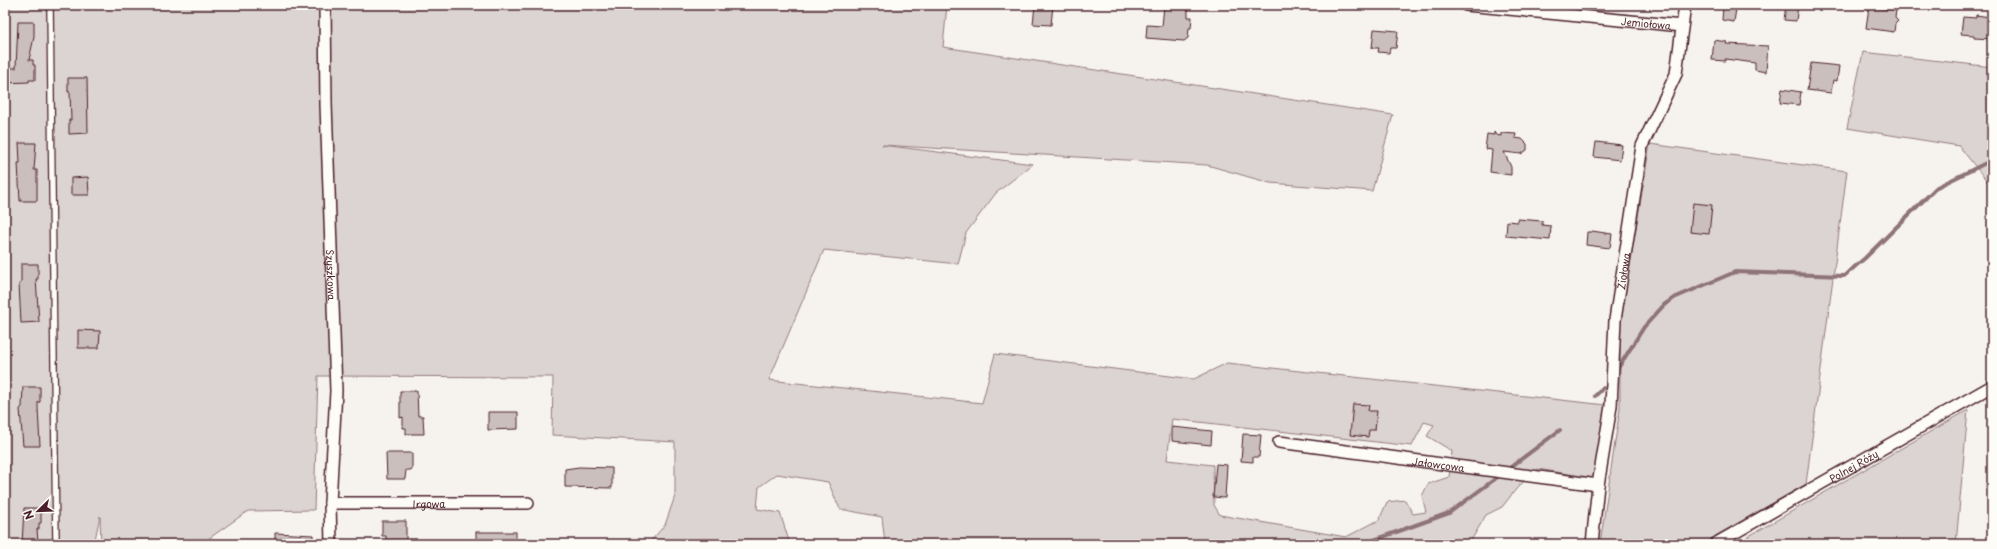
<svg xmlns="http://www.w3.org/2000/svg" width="1997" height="549" font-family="'Playpen Sans',sans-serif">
<rect width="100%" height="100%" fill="#f6f3ef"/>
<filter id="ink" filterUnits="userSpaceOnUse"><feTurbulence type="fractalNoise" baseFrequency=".025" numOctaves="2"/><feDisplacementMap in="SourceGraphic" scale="8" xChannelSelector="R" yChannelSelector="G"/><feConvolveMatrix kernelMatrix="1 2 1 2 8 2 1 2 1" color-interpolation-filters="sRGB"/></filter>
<g filter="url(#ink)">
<!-- green -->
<g fill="#dcd4d2" stroke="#937a7e" fill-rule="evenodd">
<path d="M5,5H947L943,47L1393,115L1372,191L1270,183L1207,165L882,145L1033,164L996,193L966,233L958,264L824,250L769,380L982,403L995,354L1194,379L1227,363L1606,405L1593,478L1538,469L1517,488L1502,507L1486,515L1469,544H885L882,517L840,509L828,482L777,474L759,487L757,509L780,513L790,544H648L665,525L675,496V442L552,435L553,377L318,376L314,510L248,511L201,544H101L100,516L94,544H5ZM1172,419L1412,446L1424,422L1434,425L1427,436L1452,451L1449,477L1428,484L1422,496L1426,512L1413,514L1405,500L1387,502L1379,520L1346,537L1220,515L1214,505L1213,465L1167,460Z"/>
<path d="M1863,52L1992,67V193L1987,181L1959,146L1847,128Z"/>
<path d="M1650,144L1847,171L1806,484L1715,536V544H1600L1620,408V325Z"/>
<path d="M1968,410L1956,544H1735Z"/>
</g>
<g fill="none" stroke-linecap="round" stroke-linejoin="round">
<!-- stream -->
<g stroke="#8e7378" stroke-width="4">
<path d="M1617,370L1644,327L1664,305L1674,298L1735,272L1844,276L1865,258L1937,187L1992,160"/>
<path d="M1595,396L1603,388"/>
<path d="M1508,469L1560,430"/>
<path d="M1363,544L1449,513L1499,476"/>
</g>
</g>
<!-- building -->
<g fill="#cbbfbe" stroke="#4a1f2b">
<path d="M1035,5H1053L1051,25L1033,24Z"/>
<path d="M1786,5H1798L1796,21L1784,20Z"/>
<path d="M1164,6L1188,9V17H1192L1191,28H1189L1188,38L1184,41L1146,38L1147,25L1162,26Z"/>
<path d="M1723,7L1736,9L1734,22L1722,20Z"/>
<path d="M1869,7L1896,10L1895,18L1898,21L1895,24L1894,32L1866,28Z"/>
<path d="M1976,15L1990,17L1989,22L1992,23V39L1974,38V35L1961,34L1963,17L1976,18Z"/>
<path d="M18,22H34V37L29,60H33V65H35V80H29V82L5,83V68H16Z"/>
<path d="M1374,29L1398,31L1396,48H1390L1389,53L1378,52L1379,48H1372Z"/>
<path d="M1714,40L1727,42L1726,44L1768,46L1766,72L1755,70V63L1725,59V61L1712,60Z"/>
<path d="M1811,63L1839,66L1837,81L1833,80L1831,93L1807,90Z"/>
<path d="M68,78H87L88,133L69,134V120H71L70,92H68Z"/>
<path d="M1782,89L1801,92L1799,105L1780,103Z"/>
<path d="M1494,132L1496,135L1501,136V133L1516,134L1515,138L1522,139L1527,144V150L1521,154L1504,152L1511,167V175L1490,172L1492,150L1485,149L1487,134L1494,135Z"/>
<path d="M1596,142L1622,145L1620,160L1594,157Z"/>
<path d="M19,143H36L34,170H37V201H20L18,163H20Z"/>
<path d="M88,177L89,195H71V178Z"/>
<path d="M1693,203L1712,205L1709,234L1690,232Z"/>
<path d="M1518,219L1542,221V225L1551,226L1550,240L1506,236L1507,221L1518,222Z"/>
<path d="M1592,231L1612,234L1610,248L1586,245L1587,232H1592Z"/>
<path d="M21,264H38V279H36L39,322L21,323L19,284L21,283Z"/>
<path d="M78,330L100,331L99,348H78Z"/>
<path d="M23,387H40V402H38V408L40,446H23L20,409L22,407Z"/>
<path d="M400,391H417L418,416H423L424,434H406V428H403V417L400,418Z"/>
<path d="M1353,404L1369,405L1368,411H1377L1375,430H1369L1368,437L1350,435Z"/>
<path d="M488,412H518V429L488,430Z"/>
<path d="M1172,427L1212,431L1211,445L1172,441Z"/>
<path d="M1243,434L1261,435L1259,457H1253V462L1241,461Z"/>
<path d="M386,453H412V470H406L405,479H387Z"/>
<path d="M1216,464L1227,465L1225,498L1213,497Z"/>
<path d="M579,467L612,468V488L565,487V469Z"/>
<path d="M24,508H41V523H39V529H37L38,544H22Z"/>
<path d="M382,521H406V540H386V536H382Z"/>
<rect x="476" y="532" width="40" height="12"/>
<path d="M275,533L313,535V544H275Z"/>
</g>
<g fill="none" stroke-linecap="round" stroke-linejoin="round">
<!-- service casing -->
<g stroke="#4a1f2b" stroke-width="8">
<path id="service" d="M50,5L56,544"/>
</g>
<!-- minor casing -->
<g stroke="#4a1f2b" stroke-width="14">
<g id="minor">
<path id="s1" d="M325,5L326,104L336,391L330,503L331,544"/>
<path id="s2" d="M1466,5L1682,26"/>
<path id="s3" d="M1279,442L1598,485"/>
<path id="s4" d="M330,503H528"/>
<path id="s5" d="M1592,544L1598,485L1611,406L1615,320L1642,146L1676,74L1685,5"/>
<path id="s6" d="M1715,544L1992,386"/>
</g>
</g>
<!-- service -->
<use href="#service" stroke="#fdfcf7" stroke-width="5.5"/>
<!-- minor -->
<use href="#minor" stroke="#fdfcf7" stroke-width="11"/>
</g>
</g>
<g text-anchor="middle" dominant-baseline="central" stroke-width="4" stroke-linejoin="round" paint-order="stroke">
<!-- street labels -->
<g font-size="10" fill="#4a1f2b" stroke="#fdfcf7">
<text stroke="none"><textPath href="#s2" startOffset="181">Jemiołowa</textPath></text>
<text stroke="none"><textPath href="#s5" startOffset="275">Ziołowa</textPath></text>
<text stroke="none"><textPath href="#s1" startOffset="270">Szyszkowa</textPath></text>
<text stroke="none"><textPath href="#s3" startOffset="161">Jałowcowa</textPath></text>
<text stroke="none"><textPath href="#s6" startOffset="159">Polnej Róży</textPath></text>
<text stroke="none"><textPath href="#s4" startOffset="99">Irgowa</textPath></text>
</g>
</g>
<!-- margin -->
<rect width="1997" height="549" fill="none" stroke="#fdfcf7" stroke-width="20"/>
<rect x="10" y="10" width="1977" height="529" fill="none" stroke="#4a1f2b" stroke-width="1.5" filter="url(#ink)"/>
<!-- north arrow -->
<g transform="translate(38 511) rotate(247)" stroke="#fdfcf7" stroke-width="3" paint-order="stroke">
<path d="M0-3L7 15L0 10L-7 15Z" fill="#4a1f2b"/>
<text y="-6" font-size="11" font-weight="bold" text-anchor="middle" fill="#4a1f2b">N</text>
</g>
</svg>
